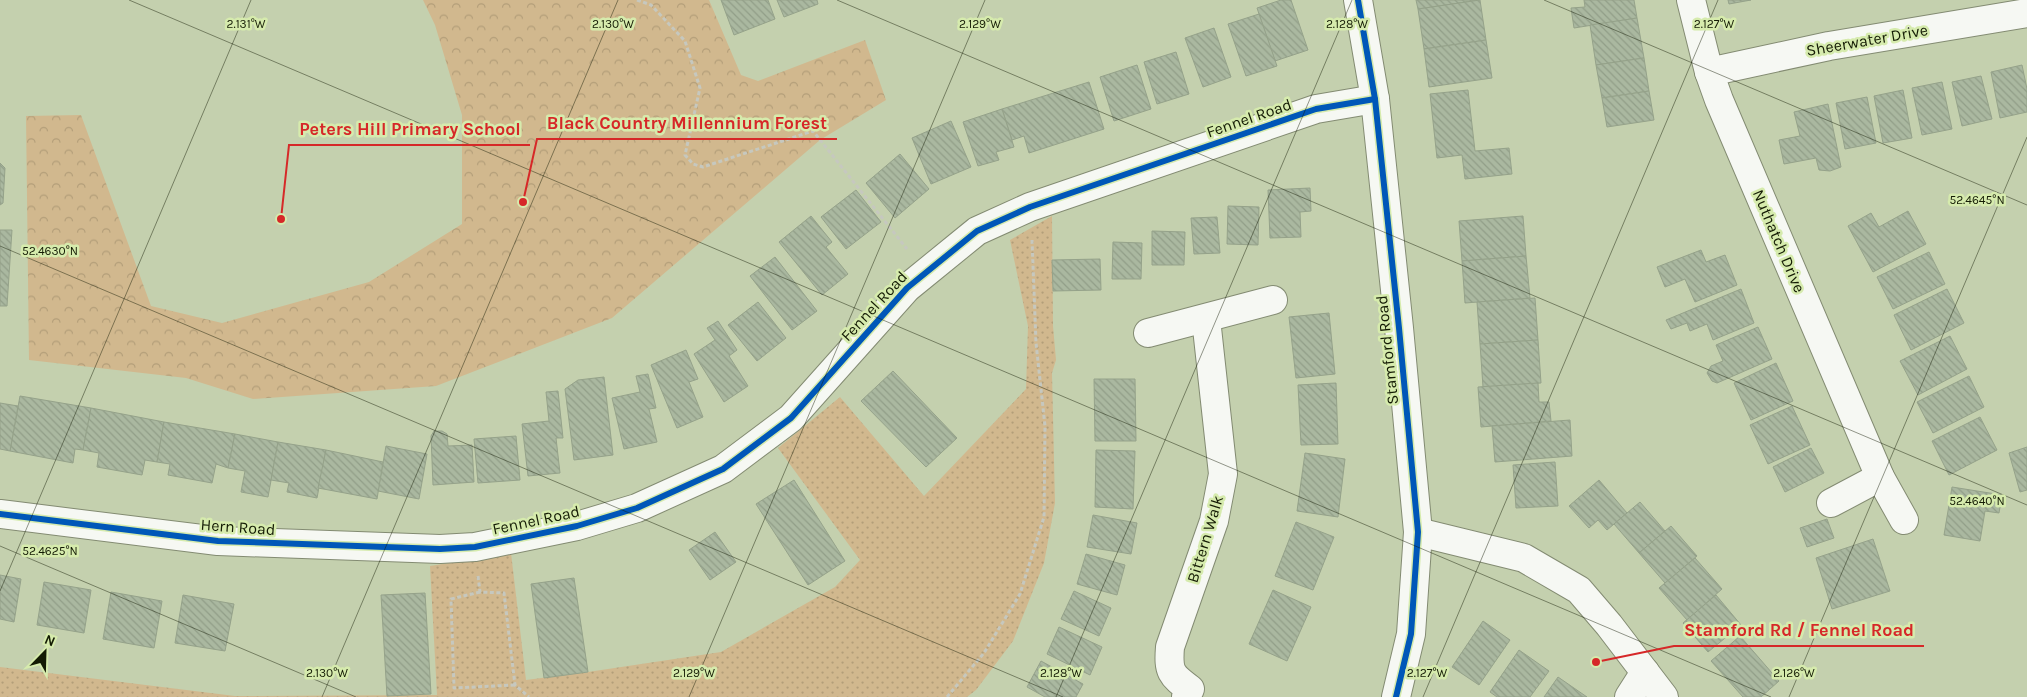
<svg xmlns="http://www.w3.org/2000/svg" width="2027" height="697" font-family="Karla,sans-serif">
<defs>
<pattern id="grass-dots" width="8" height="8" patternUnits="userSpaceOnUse" patternTransform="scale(1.25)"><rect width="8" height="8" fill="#d1b88e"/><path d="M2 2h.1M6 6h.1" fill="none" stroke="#b39e79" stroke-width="1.8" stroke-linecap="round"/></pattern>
<pattern id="forest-crowns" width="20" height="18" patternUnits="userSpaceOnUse" patternTransform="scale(1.25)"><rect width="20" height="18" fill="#d1b88e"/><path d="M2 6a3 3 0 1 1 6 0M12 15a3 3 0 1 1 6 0" fill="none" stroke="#b39e79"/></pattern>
<pattern id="building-back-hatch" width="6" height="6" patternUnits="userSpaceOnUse" patternTransform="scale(1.25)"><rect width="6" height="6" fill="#aab8a0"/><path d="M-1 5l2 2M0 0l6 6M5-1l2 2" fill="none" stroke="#919e88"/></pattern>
</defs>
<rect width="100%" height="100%" fill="#c4d0ae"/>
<!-- grass -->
<path fill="url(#grass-dots)" d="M1052,216L1053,326L1056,360L1052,373L1055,503L1044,563L1013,641L976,690L967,697H0V667L235,696L437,695L430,566L511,553L526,680L588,672L721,652L835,587L860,560L778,448L840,397L924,496L1026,389L1028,326L1010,240Z"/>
<!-- forest -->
<path fill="url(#forest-crowns)" d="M423,0H709L741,75L758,81L865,40L886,100L820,140L612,318L436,386L253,399L186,378L29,360L26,116L81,115L151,306L222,323L369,282L462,224V115L435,25Z"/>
<!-- building -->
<g fill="url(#building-back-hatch)" stroke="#95a28a">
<path d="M721,0H768L775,19L734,35Z"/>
<path d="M777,0H817L818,4L784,17Z"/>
<path d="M1281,0H1291L1308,50L1275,61L1257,8Z"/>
<path d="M1416,0H1480L1418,9Z"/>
<path d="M1480,0L1486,40L1424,49L1418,9Z"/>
<path d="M1584,0H1634L1637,18L1574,28L1571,8L1585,7Z"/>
<path d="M1728,0H1751L1729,4Z"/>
<path d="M1259,14L1277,66L1246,76L1228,24Z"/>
<path d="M1637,18L1644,58L1596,65L1590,25Z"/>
<path d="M1214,28L1231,77L1203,87L1185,38Z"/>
<path d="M1486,40L1492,78L1429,87L1424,49Z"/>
<path d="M1176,52L1189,94L1157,104L1144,62Z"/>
<path d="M1644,58L1649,91L1602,98L1596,65Z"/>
<path d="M1137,65L1151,109L1114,121L1100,77Z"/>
<path d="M2022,65L2027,89V112L2000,118L1991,72Z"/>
<path d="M1981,76L1992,119L1962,126L1952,82Z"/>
<path d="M1089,82L1104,129L1029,153L1024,136L1012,140L1002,109Z"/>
<path d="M1942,82L1952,129L1922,135L1912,88Z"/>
<path d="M1468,90L1475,151L1509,148L1512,174L1465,179L1462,155L1437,158L1430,94Z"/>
<path d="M1903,90L1912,138L1883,143L1874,96Z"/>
<path d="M1649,91L1654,120L1607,127L1602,98Z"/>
<path d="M1867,97L1876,143L1845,149L1836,103Z"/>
<path d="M1828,104L1841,167L1830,171L1819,170L1816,158L1784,164L1779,140L1800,136L1794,112Z"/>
<path d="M1002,109L1014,147L996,152L999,160L978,166L963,122Z"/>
<path d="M951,121L971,167L931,184L912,138Z"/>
<path d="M900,154L929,189L895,218L866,183Z"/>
<path d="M0,163L5,168L3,203L0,205Z"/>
<path d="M1310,188L1311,211L1300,212L1301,237L1270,238L1268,190Z"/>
<path d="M856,190L881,222L846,249L821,217Z"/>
<path d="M1228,206L1259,207L1258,245L1227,244Z"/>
<path d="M1908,211L1926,244L1873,272L1848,226L1871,213L1879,227Z"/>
<path d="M811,216L832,242L826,247L848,274L822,295L779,242Z"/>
<path d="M1523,216L1526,256L1462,261L1459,221Z"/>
<path d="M1217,217L1220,253L1194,254L1191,218Z"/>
<path d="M0,230H12L7,306H0Z"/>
<path d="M1152,231L1185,232L1184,265H1152Z"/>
<path d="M1113,242L1142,243L1141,279H1112Z"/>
<path d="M1701,250L1706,262L1725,255L1737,285L1695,302L1685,279L1665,287L1657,267Z"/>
<path d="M1929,252L1945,284L1893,309L1877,277Z"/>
<path d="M1526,256L1530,298L1465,303L1462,261Z"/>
<path d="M775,257L817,311L792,330L750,276Z"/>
<path d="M1100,259L1101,290L1053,291L1052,260Z"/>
<path d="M1741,289L1754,323L1713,340L1707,324L1690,331L1687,323L1671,329L1666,320Z"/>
<path d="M1947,289L1964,323L1911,350L1894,315Z"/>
<path d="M1535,298L1538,340L1480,344L1477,302Z"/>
<path d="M758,302L786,338L757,361L728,325Z"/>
<path d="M1329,313L1335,374L1296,378L1289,317Z"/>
<path d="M718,321L737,350L729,356L748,386L724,402L694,354L715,340L707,328Z"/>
<path d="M1758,327L1772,359L1717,383L1712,381L1707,373L1711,366L1723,361L1716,345Z"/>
<path d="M1950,336L1967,369L1918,395L1900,361Z"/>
<path d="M1538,340L1541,383L1483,387L1480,344Z"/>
<path d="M686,350L698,379L689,382L703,417L677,428L651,365Z"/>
<path d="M1776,363L1793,401L1751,420L1734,383Z"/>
<path d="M893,371L957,438L926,467L861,401Z"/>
<path d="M648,374L656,408L649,409L657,442L624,449L612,398L640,392L636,376Z"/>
<path d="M1969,376L1984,407L1933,433L1917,402Z"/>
<path d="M604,377L613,455L574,460L565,389L578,380Z"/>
<path d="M1094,379H1135L1136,441H1095Z"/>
<path d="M1336,383L1338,444L1301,445L1298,385Z"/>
<path d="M1538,383L1539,402H1549L1551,421L1481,427L1478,387Z"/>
<path d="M558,391L563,438H556L560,473L528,476L522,424L549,421L546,392Z"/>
<path d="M20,396L91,408L83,450L75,449L73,463L10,451Z"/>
<path d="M0,403L18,406L10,451L0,449Z"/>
<path d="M1792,406L1810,445L1768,464L1750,425Z"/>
<path d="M91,408L164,422L157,462L145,460L142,475L97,467L99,453L83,450Z"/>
<path d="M1980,417L1997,450L1949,475L1932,441Z"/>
<path d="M1570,420L1572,456L1495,462L1492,426Z"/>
<path d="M164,422L235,434L228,468L216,464L212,483L168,475L170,464L157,462Z"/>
<path d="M434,431H442L447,434L448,446L472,445L474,482L433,485L431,436Z"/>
<path d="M235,434L278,442L268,497L241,492L245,471L228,468Z"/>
<path d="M516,436L520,480L478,483L474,439Z"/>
<path d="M278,442L326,450L317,498L287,492L289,483L271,480Z"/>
<path d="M386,446L427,454L419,499L378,491Z"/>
<path d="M2027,447V490L2020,492L2009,453Z"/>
<path d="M1811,448L1824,473L1785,492L1773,467Z"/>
<path d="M326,450L383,462L377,499L318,488Z"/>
<path d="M1096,450L1135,451L1133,509L1095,507Z"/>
<path d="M1305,453L1345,459L1338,517L1297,511Z"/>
<path d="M1555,462L1558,506L1516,508L1513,465Z"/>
<path d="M794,480L845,561L808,585L756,504Z"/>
<path d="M1599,480L1627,513L1607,530L1598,520L1589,528L1569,506Z"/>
<path d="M1952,487L2002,495L1999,513L1985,511L1980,541L1944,535Z"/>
<path d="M1640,502L1665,531L1639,553L1614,524Z"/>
<path d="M1093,515L1137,523L1131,554L1087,547Z"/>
<path d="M1827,519L1834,538L1807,547L1800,528Z"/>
<path d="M1296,522L1334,537L1313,590L1275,576Z"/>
<path d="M1671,526L1697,556L1665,583L1639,553Z"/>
<path d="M715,532L736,562L710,580L689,550Z"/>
<path d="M1873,539L1890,591L1832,609L1816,558Z"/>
<path d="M1086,554L1125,565L1117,595L1077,584Z"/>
<path d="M1695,558L1722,589L1687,620L1659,588Z"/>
<path d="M0,575L21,579L14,622L0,619Z"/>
<path d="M574,578L588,672L544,678L531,584Z"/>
<path d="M44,582L91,590L84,633L37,625Z"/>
<path d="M1273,590L1311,607L1287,661L1249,644Z"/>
<path d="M1074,591L1111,608L1099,636L1061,619Z"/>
<path d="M111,592L162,601L154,648L103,639Z"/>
<path d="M425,593L431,694L387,696L381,595Z"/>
<path d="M183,595L234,604L225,651L175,643Z"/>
<path d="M1716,595L1741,625L1708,652L1683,623Z"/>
<path d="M1483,621L1510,640L1479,685L1452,667Z"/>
<path d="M1059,627L1102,647L1090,675L1047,654Z"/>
<path d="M1740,636L1779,681L1761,697H1743L1711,661Z"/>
<path d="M1519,650L1549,671L1530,697H1497L1490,692Z"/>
<path d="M1041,661L1083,684L1076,697H1045L1027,687Z"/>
<path d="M1558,677L1587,697H1544Z"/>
</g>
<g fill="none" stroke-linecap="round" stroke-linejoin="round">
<!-- minor casing -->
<g stroke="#838b72" stroke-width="30">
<g id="minor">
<path d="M1358,0L1375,99L1399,328L1418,532L1411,634L1396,697"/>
<path d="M1691,0L1709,72L1719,100L1880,477L1904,520"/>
<path d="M1709,72L1829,46L2027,13"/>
<path d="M1148,333L1273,300"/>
<path d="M1831,503L1880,477"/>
<path d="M0,514L218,541L440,549L475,547L577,526L637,508L723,469L791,418L907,288L977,231L1030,207L1316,109L1375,99"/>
<path d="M1418,532L1524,558L1579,590L1609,625L1664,697"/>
<path d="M1186,697L1190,689C1171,675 1168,672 1170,647L1214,521L1223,474L1206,319"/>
<path d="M1629,697L1645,672"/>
</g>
</g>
<!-- path -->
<g stroke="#c6c8bf" stroke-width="3" stroke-dasharray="4 2.5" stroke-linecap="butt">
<path d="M637,0L651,5L685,41L700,88L685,155L693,164L703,167L813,131L907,249"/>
<path d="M478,576L480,592L504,593L515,685L529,697"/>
<path d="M480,592L451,599L454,688L515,685"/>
<path d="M947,697L984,653L1020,594L1044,517L1045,426L1036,343L1032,240"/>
</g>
<!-- minor -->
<use href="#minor" stroke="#f6f8f3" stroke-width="28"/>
<!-- cycleway casing -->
<g stroke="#d6ebad" stroke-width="9">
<g id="cycleway">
<path d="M1358,0L1375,99L1399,328L1418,532L1411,634L1396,697"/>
<path d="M0,514L218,541L440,549L475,547L577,526L637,508L723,469L791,418L907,288L977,231L1030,207L1316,109L1375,99"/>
</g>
</g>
<!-- cycleway -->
<use href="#cycleway" stroke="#0057b8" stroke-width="6"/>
</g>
<!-- ticks -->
<path fill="none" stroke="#141b04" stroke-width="1" stroke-opacity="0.45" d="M129,0L1771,697M837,0L2027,505M1544,0L2027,205M0,246L1063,697M0,546L356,697M0,591L251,0M322,697L618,0M689,697L985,0M1056,697L1352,0M1423,697L1718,0M1789,697L2027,137"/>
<g text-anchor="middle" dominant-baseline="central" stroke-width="5" stroke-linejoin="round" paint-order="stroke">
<!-- street labels -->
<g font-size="16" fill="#141b04" stroke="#d6ebad">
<text transform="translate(1867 40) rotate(-10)">Sheerwater Drive</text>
<text transform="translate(1249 118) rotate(-19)">Fennel Road</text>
<text transform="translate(1779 241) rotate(67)">Nuthatch Drive</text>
<text transform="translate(874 306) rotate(-47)">Fennel Road</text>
<text transform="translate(1387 350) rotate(-96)">Stamford Road</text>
<text transform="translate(536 520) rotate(-12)">Fennel Road</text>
<text transform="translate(238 527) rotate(4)">Hern Road</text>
<text transform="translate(1205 539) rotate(-73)">Bittern Walk</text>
</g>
</g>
<g font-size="12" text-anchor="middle" fill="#141b04" stroke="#d6ebad" stroke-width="5" stroke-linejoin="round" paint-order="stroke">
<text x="246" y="28">2.131°W</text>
<text x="613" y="28">2.130°W</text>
<text x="980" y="28">2.129°W</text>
<text x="1347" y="28">2.128°W</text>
<text x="1714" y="28">2.127°W</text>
<text x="1977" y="204">52.4645°N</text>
<text x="50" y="255">52.4630°N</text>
<text x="1977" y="505">52.4640°N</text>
<text x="50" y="555">52.4625°N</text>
<text x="327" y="677">2.130°W</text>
<text x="694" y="677">2.129°W</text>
<text x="1061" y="677">2.128°W</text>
<text x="1427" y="677">2.127°W</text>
<text x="1794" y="677">2.126°W</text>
</g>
<!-- callouts -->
<path fill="none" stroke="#d62828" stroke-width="2" d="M523 202L537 139H837M281 219L289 145H530M1596 662L1674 646H1924"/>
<g fill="#d62828" stroke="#d6ebad" stroke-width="2">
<circle cx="523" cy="202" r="5"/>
<circle cx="281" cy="219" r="5"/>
<circle cx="1596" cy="662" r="5"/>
</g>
<g font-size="18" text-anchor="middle" font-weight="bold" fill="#d62828" stroke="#d6ebad" stroke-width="5" stroke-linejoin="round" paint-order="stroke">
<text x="687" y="129">Black Country Millennium Forest</text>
<text x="410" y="135">Peters Hill Primary School</text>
<text x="1799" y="636">Stamford Rd / Fennel Road</text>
</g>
<!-- north arrow -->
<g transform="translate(45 652) rotate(23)" stroke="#d6ebad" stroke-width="4" paint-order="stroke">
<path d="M0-4L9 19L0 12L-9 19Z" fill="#141b04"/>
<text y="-8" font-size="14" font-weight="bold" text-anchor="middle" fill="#141b04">N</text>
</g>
</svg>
